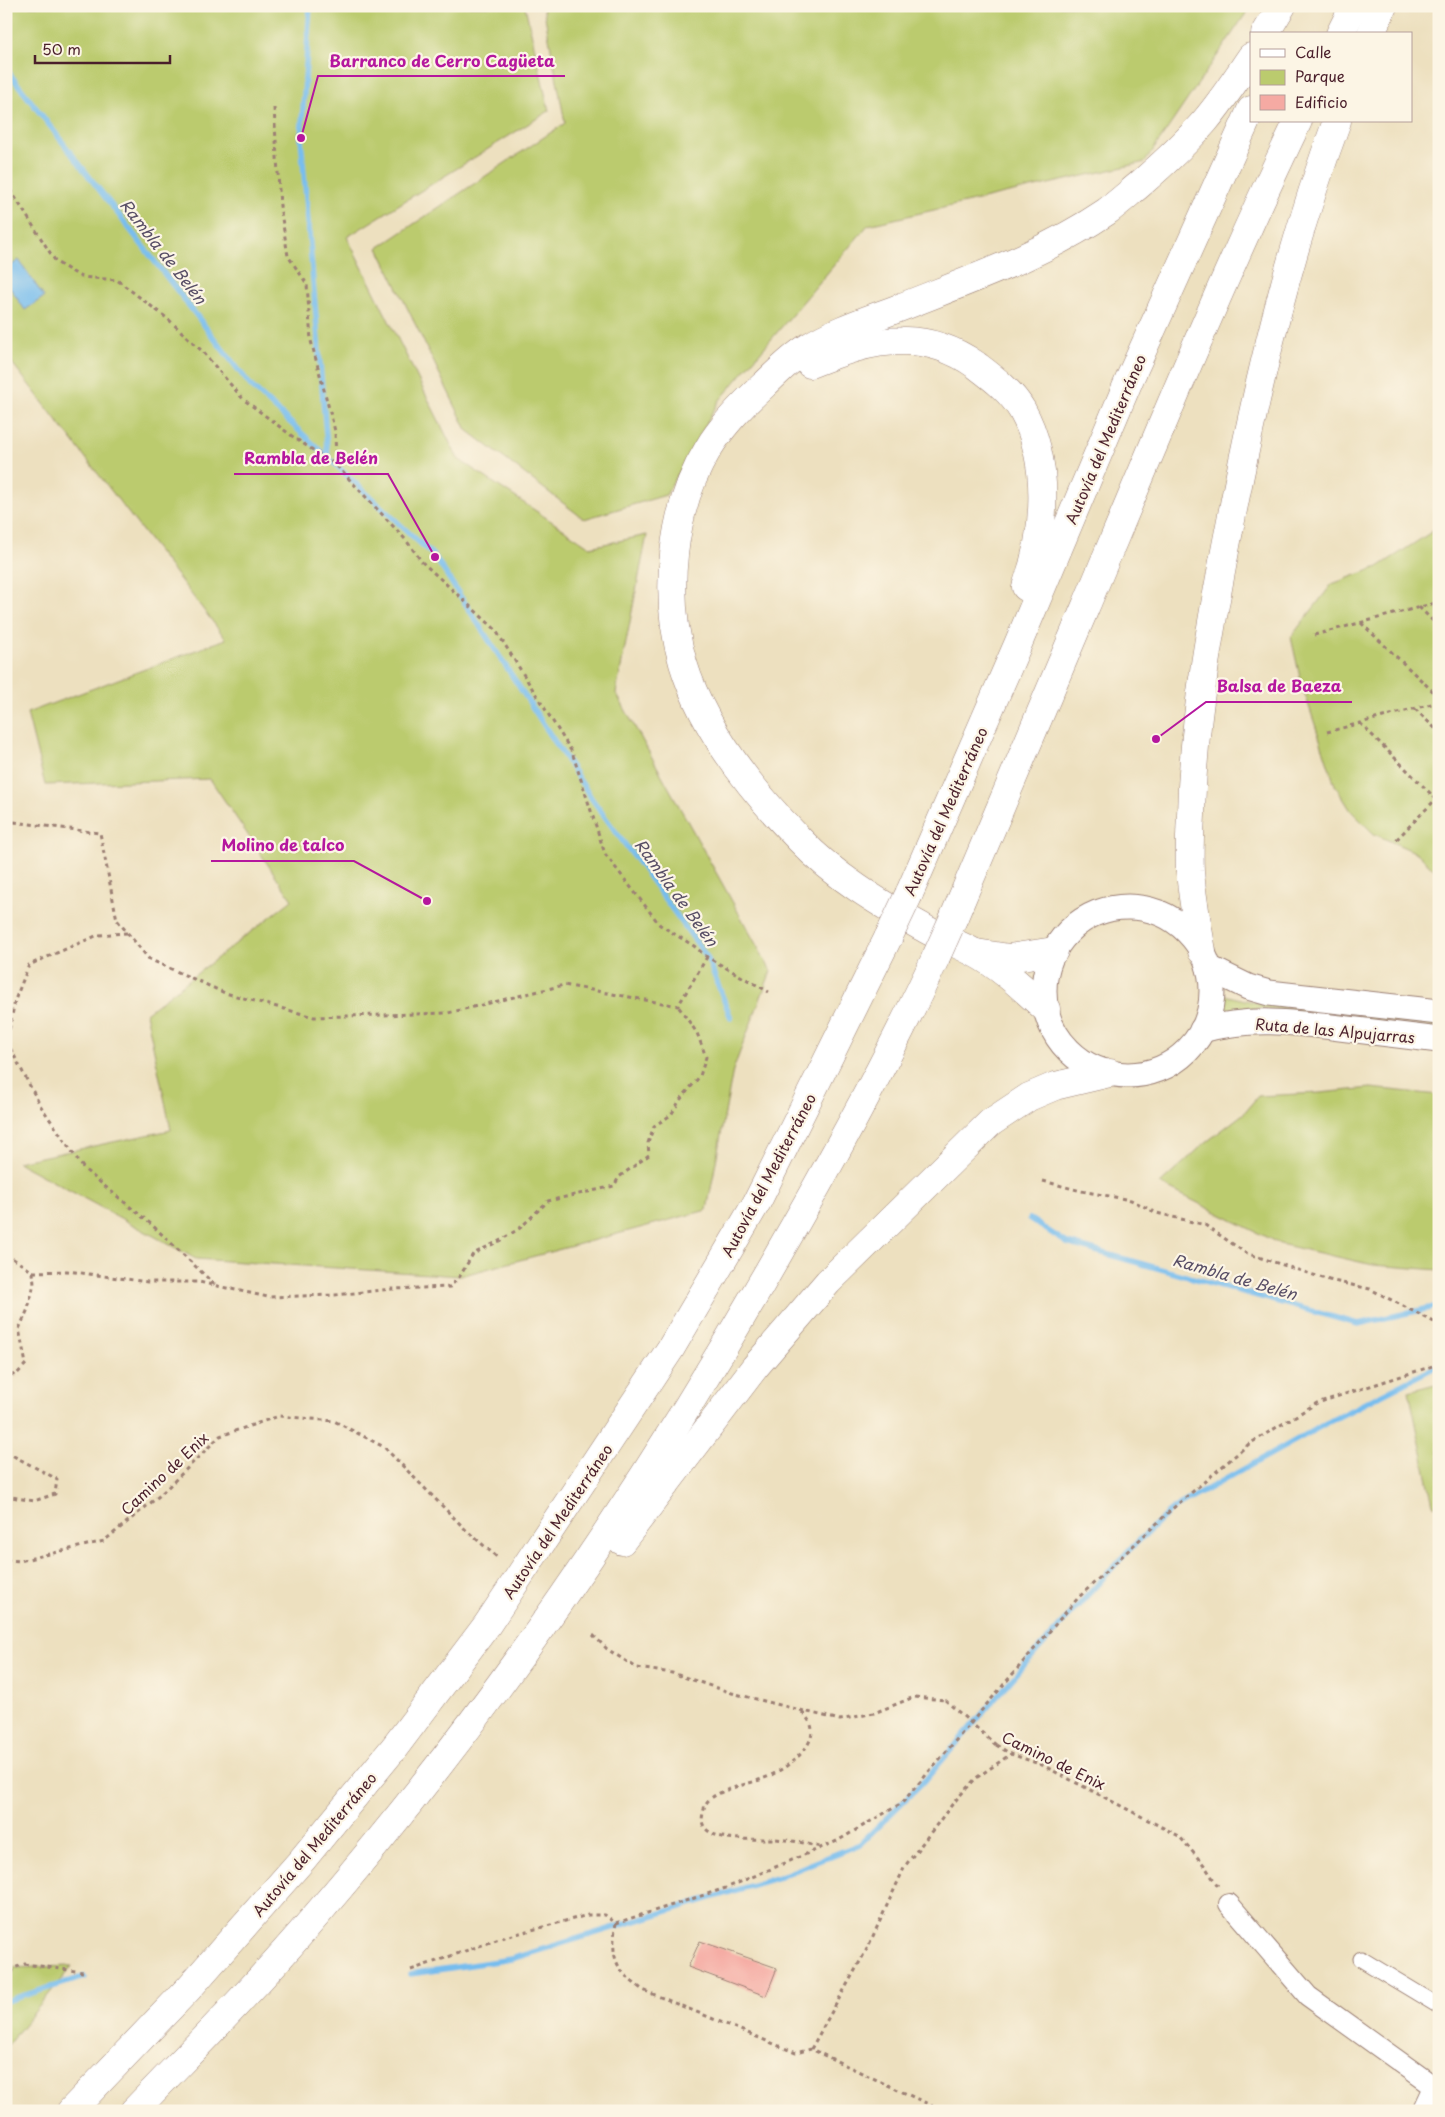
<svg xmlns="http://www.w3.org/2000/svg" width="1445" height="2117" font-family="'Playpen Sans',sans-serif">
<rect width="100%" height="100%" fill="#fcf5e5"/>
<filter id="ink" filterUnits="userSpaceOnUse"><feTurbulence type="fractalNoise" baseFrequency=".02" numOctaves="2"/><feDisplacementMap in="SourceGraphic" scale="10" xChannelSelector="R" yChannelSelector="G"/><feConvolveMatrix kernelMatrix="1 2 1 2 8 2 1 2 1" color-interpolation-filters="sRGB"/></filter>
<filter id="wash" filterUnits="userSpaceOnUse"><feTurbulence type="fractalNoise" baseFrequency=".0096" numOctaves="4" result="noise"/><feDisplacementMap in="SourceGraphic" scale="20" xChannelSelector="R" yChannelSelector="G"/><feGaussianBlur stdDeviation="1.12" result="paint"/><feColorMatrix in="noise" values="0 0 0 0 0 0 0 0 0 0 0 0 0 0 0 0 0 1.4 0 .05"/><feComposite in="paint" operator="in"/></filter>
<g filter="url(#wash)">
<rect width="100%" height="100%" fill="#ede0bf"/>
<!-- green -->
<g fill="#bbcb6e" stroke="#82754c">
<path d="M6,6H525L549,111L347,237L458,459L590,547L647,535L616,693L771,971L733,1070L707,1210L460,1276L196,1259L17,1162L171,1130L146,1013L292,900L210,779L45,785L27,713L226,639L6,355Z"/>
<path d="M543,6H1251L1145,162L868,225L719,401L666,495L584,519L467,430L378,248L565,123Z"/>
<path d="M1439,527V874L1417,853L1374,834L1351,811L1335,785L1301,682L1291,637L1332,584L1378,567Z"/>
<path d="M1222,993L1228,996L1267,1005L1439,1023V1028L1283,1010L1241,1008L1221,1010Z"/>
<path d="M1371,1088L1439,1095V1270L1373,1265L1280,1244L1160,1184L1205,1143L1243,1114L1258,1096L1320,1093Z"/>
<path d="M1439,1383V1506L1433,1505L1409,1391Z"/>
<path d="M72,1966L6,2047V1968Z"/>
</g>
<!-- water -->
<path fill="#77bdee" stroke="#606e8c" d="M19,260L44,297L25,310L6,282V269Z"/>
<g fill="none" stroke-linecap="round" stroke-linejoin="round">
<!-- stream -->
<g stroke="#77bdee" stroke-width="5.5">
<path d="M310,6L301,138L328,458"/>
<path d="M6,69L251,386L435,557L592,799L707,957L731,1018"/>
<path d="M1030,1219L1067,1243L1358,1324L1439,1306"/>
<path d="M410,1974L511,1959L779,1877L860,1844L926,1779L1026,1663L1127,1552L1172,1509L1334,1419L1439,1365"/>
<path d="M6,2001L84,1977"/>
</g>
</g>
<g id="blocks">
<!-- building -->
<path fill="#f5aaa3" d="M700,1941L777,1968L766,1996L688,1967Z"/>
</g>
</g>
<g filter="url(#ink)">
<use href="#blocks" fill-opacity="0" stroke="#9c8075" stroke-width="1"/>
<g fill="none" stroke-linecap="round" stroke-linejoin="round">
<!-- minor casing -->
<g stroke="#9c8075" stroke-width="17">
<path id="minor" d="M1361,1959L1439,2006"/>
</g>
<!-- tertiary casing -->
<g stroke="#9c8075" stroke-width="22">
<g id="tertiary">
<path d="M1229,1904L1308,1996L1439,2090"/>
<path d="M1423,2111L1434,2087"/>
</g>
</g>
<!-- primary casing -->
<g stroke="#9c8075" stroke-width="27">
<g id="primary">
<circle cx="1128" cy="991" r="84"/>
<path d="M1209,968L1248,987L1269,993L1439,1012"/>
<path d="M1202,1030C1250,1017 1291,1022 1340,1028C1373,1032 1406,1036 1439,1040"/>
</g>
</g>
<!-- motorway casing -->
<g stroke="#9c8075" stroke-width="29">
<g id="motorway">
<path d="M1265,34L1282,6"/>
<path d="M1340,34L1354,6"/>
<path d="M1371,34L1383,6"/>
<path d="M810,364C840,352 869,341 902,341C928,340 955,350 976,365C993,378 1011,391 1022,410C1051,462 1046,533 1026,587"/>
<path d="M909,894L1018,644L1130,378L1251,110"/>
<path d="M954,917C998,814 1042,711 1085,608C1154,444 1221,281 1298,121"/>
<path d="M1202,951C1197,924 1192,897 1190,871C1189,852 1190,833 1191,815C1193,716 1212,617 1231,520C1257,385 1289,250 1337,121"/>
<path d="M976,953L1009,958L1054,951"/>
<path d="M1046,1009C1024,989 1000,966 973,952C957,943 938,937 922,927C879,903 834,876 800,840C752,791 703,730 683,663C663,596 671,509 708,449C723,424 743,404 764,385C778,372 791,358 807,348C835,330 868,320 899,308C969,280 1043,255 1106,212C1117,204 1128,194 1139,185C1162,165 1185,144 1205,121C1222,101 1237,78 1251,57"/>
<path d="M622,1541L755,1367L828,1282L990,1123L1029,1097L1055,1086L1110,1073"/>
<path d="M71,2111L189,1988L302,1860L394,1748L487,1625L671,1348L757,1202L889,936"/>
<path d="M134,2111C172,2071 210,2033 247,1993C292,1945 335,1894 377,1843C527,1660 659,1463 776,1258C833,1159 888,1060 936,957"/>
</g>
</g>
<!-- path -->
<g stroke="#9c8075" stroke-width="3" stroke-dasharray="4 4" stroke-linecap="butt">
<path d="M274,108L280,206L288,256L307,284L311,341L335,431L336,465"/>
<path d="M6,183L56,262L81,277L117,280L168,319L202,351L243,399L296,439L336,465L406,540L422,562L495,629L572,752L605,854L660,925L694,946L707,957L769,992"/>
<path d="M1419,607L1439,627"/>
<path d="M1361,623L1439,697"/>
<path d="M1314,635L1439,602"/>
<path d="M1415,709L1439,732"/>
<path d="M1360,723L1436,799L1396,840"/>
<path d="M1327,732L1439,702"/>
<path d="M6,821L100,833L117,920L149,959L225,993L314,1017L448,1013L564,985L678,1006L707,957"/>
<path d="M127,933L98,935L29,965L15,1000L7,1042L40,1105L84,1169L151,1224L215,1285"/>
<path d="M1043,1181L1081,1191L1131,1200L1157,1213L1205,1225L1246,1253L1329,1280L1370,1289L1434,1322L1439,1332"/>
<path d="M6,1254L33,1272L34,1284L28,1309L19,1329L26,1364L16,1375L6,1374"/>
<path d="M33,1272L67,1271L148,1282H199L268,1297L335,1295L392,1289L450,1287L460,1276L473,1254L501,1240L520,1228L548,1201L614,1186L619,1177L649,1155L648,1143L654,1126L671,1115L680,1100L700,1076L706,1057L697,1033L678,1006"/>
<path d="M6,1452L57,1479L55,1494L34,1501L6,1496"/>
<path d="M6,1560L20,1561L104,1541L159,1496L220,1436L279,1416L334,1421L384,1447L466,1530L498,1558"/>
<path d="M593,1635L607,1649L637,1668L672,1673L732,1693L840,1720L874,1713L914,1697L945,1700"/>
<path d="M802,1712C807,1718 812,1723 812,1731C812,1752 779,1773 762,1779C747,1785 706,1791 704,1809C703,1813 702,1817 702,1821C706,1845 758,1838 775,1839C790,1840 805,1843 820,1847"/>
<path d="M996,1745L1011,1754L1042,1765L1179,1836L1204,1865L1220,1889"/>
<path d="M616,1923L726,1888L837,1841L902,1803L1078,1598L1172,1509L1249,1444L1317,1403L1439,1364"/>
<path d="M411,1970L505,1937L588,1915H605L616,1923C610,1958 615,1970 643,1990L796,2053L811,2049L943,2111"/>
<path d="M6,1988L14,1968L25,1964L83,1972"/>
<path d="M811,2049L868,1947L905,1866L954,1802L976,1778L1011,1754"/>
</g>
<!-- minor -->
<use href="#minor" stroke="#fff" stroke-width="15"/>
<!-- tertiary -->
<use href="#tertiary" stroke="#fff" stroke-width="20"/>
<!-- primary -->
<use href="#primary" stroke="#fff" stroke-width="25"/>
<!-- motorway -->
<use href="#motorway" stroke="#fff" stroke-width="28"/>
<!-- motorway-bridge casing -->
<g stroke="#9c8075" stroke-width="29" stroke-linecap="butt">
<g id="motorway-bridge">
<path d="M889,936L909,894"/>
<path d="M936,957L954,917"/>
</g>
</g>
<!-- path-bridge -->
<path stroke="#9c8075" stroke-width="3" stroke-dasharray="4 4" stroke-linecap="butt" d="M945,1700L996,1745"/>
<!-- motorway-bridge -->
<use href="#motorway-bridge" stroke="#fff" stroke-width="28"/>
</g>
</g>
<g text-anchor="middle" dominant-baseline="central" stroke-width="4.5" stroke-linejoin="round" paint-order="stroke">
<!-- street labels -->
<g font-size="15" fill="#4a1f2b" stroke="#fcf5e5">
<text transform="translate(1105 439) rotate(-67)">Autovía del Mediterráneo</text>
<text transform="translate(945 811) rotate(-66)">Autovía del Mediterráneo</text>
<text transform="translate(1335 1030) rotate(5)">Ruta de las Alpujarras</text>
<text transform="translate(768 1175) rotate(-62)">Autovía del Mediterráneo</text>
<text transform="translate(164 1473) rotate(-43)">Camino de Enix</text>
<text transform="translate(557 1521) rotate(-56)">Autovía del Mediterráneo</text>
<text transform="translate(1054 1760) rotate(26)">Camino de Enix</text>
<text transform="translate(314 1844) rotate(-50)">Autovía del Mediterráneo</text>
</g>
<!-- water labels -->
<g font-size="16" font-style="italic" fill="#584e66" stroke="#fcf5e5">
<text transform="translate(164 251) rotate(52)">Rambla de Belén</text>
<text transform="translate(677 892) rotate(54)">Rambla de Belén</text>
<text transform="translate(1235 1276) rotate(16)">Rambla de Belén</text>
</g>
</g>
<!-- callouts -->
<path fill="none" stroke="#b5179e" stroke-width="2" d="M301 138L318 76H565M435 557L388 474H234M1156 739L1206 702H1352M427 901L354 861H211"/>
<g fill="#b5179e" stroke="#fcf5e5" stroke-width="2">
<circle cx="301" cy="138" r="5"/>
<circle cx="435" cy="557" r="5"/>
<circle cx="1156" cy="739" r="5"/>
<circle cx="427" cy="901" r="5"/>
</g>
<g font-size="16" text-anchor="middle" font-weight="bold" fill="#b5179e" stroke="#fcf5e5" stroke-width="4.5" stroke-linejoin="round" paint-order="stroke">
<text x="442" y="67">Barranco de Cerro Cagüeta</text>
<text x="311" y="464">Rambla de Belén</text>
<text x="1279" y="692">Balsa de Baeza</text>
<text x="283" y="851">Molino de talco</text>
</g>
<!-- margin -->
<rect width="1445" height="2117" fill="none" stroke="#fcf5e5" stroke-width="25"/>
<!-- legend -->
<rect x="1250" y="32" width="162" height="90" fill="#fcf5e5" stroke="#b59f9b"/>
<rect x="1260" y="49" width="25" height="8" fill="#ffffff" stroke="#b59f9b"/>
<text x="1295" y="58" font-size="15" fill="#4a1f2b">Calle</text>
<rect x="1260" y="70" width="25" height="15" fill="#bbcb6e" stroke="#b59f9b"/>
<text x="1295" y="82" font-size="15" fill="#4a1f2b">Parque</text>
<rect x="1260" y="95" width="25" height="15" fill="#f5aaa3" stroke="#b59f9b"/>
<text x="1295" y="108" font-size="15" fill="#4a1f2b">Edificio</text>
<!-- scale -->
<path d="M35 55v8h135v-8" fill="none" stroke="#4a1f2b" stroke-width="2.5"/>
<text x="42" y="55" font-size="15" fill="#4a1f2b" stroke="#fcf5e5" stroke-width="4" paint-order="stroke">50 m</text>
</svg>
